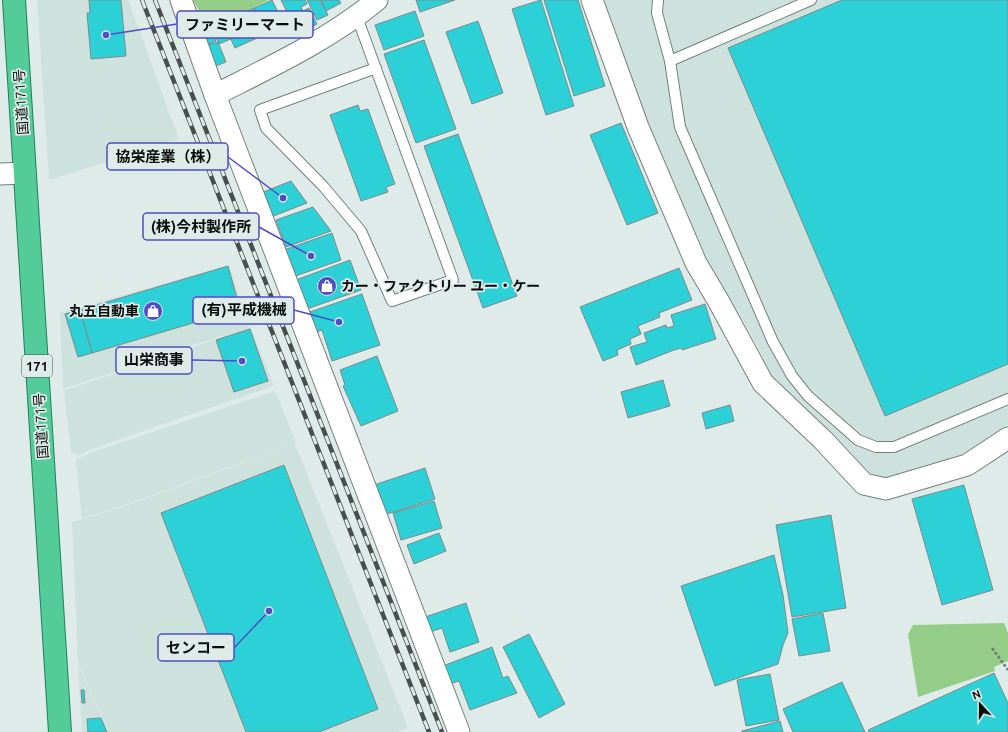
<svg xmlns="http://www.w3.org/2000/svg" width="1008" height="732" font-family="Ubuntu,'Noto Sans JP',sans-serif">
<rect width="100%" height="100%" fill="#dfebe8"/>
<!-- built -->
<g fill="#cde2dc">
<path d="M37,0H128L179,139L49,180Z"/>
<path d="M604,0H1008V425L983,445L958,460L884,480L868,472L801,409L773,378L752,335L712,270L633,85Z"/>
<path d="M229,265L249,328H251L274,386L111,442L78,455L71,451L64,391L145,363L150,369L183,358L184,350L248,329L183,348L182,357L150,367L145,362L63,389L60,313Z"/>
<path d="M275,391L296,443L119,507L82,518L76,460L90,453Z"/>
<path d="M295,444L408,728L398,732H109L78,662L72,522L120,508Z"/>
<path d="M78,664L108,732H82Z"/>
</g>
<!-- green -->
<g fill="#94cd88">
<path d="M193,0H269L212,27L204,20Z"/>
<path d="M1004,623L1008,633V661L994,667L995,671L918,697L908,634L913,625Z"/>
</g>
<!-- building -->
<g fill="#2cd1d7" stroke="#7e8989">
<path d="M89,0H121L126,56L91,59L87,13H90Z"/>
<path d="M272,0L278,12L260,21L254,8Z"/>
<path d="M281,0H305L307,4L301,7L303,11L309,8L317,24L298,34Z"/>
<path d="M307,0H320L328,15L317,20Z"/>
<path d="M321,0H339L341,3L326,11Z"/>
<path d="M416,0H455L420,12Z"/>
<path d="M541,0L574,106L546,115L512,9Z"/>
<path d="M544,0H578L605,86L574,96Z"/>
<path d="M842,0H1008V364L885,416L728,48Z"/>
<path d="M254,8L266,34L235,48L223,22Z"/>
<path d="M415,11L424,36L384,50L375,25Z"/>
<path d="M478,21L503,93L472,104L446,32Z"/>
<path d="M224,23L231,39L219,44L212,28Z"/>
<path d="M210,26L216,41L205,46L199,30Z"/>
<path d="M424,40L456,129L416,143L384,54Z"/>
<path d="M218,42L226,62L213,67L205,46Z"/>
<path d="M358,105L360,111L368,109L395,184L386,187L388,192L361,201L330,115Z"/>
<path d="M621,123L658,213L627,225L590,135Z"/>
<path d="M458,134L517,296L483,308L424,146Z"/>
<path d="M291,181L307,203L271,217L261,193Z"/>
<path d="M313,207L331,231L286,247L276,220Z"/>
<path d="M332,233L341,260L290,278L281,251Z"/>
<path d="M350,260L361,290L304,310L293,281Z"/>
<path d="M228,266L240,309L92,353L80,310Z"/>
<path d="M679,268L692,300L659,313L660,317L638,326L641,334L630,339L631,344L617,350L618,355L603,361L580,307Z"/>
<path d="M362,294L380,345L332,361L322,330L311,334L304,314Z"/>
<path d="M705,304L716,339L682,350V348L674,350L636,365L630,347L647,342L644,333L666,325L667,328L674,326L671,315Z"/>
<path d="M80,310L92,353L78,357L65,314Z"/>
<path d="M250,329L268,381L234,392L216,340Z"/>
<path d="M377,356L398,411L361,426L343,386L345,385L340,370Z"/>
<path d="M663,380L670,406L628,418L621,392Z"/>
<path d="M730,405L734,421L706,429L702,413Z"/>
<path d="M284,465L378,709L319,732H246L161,513Z"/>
<path d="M425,468L435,499L384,515L374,485Z"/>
<path d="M964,485L993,590L942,605L912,499Z"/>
<path d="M434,501L442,528L401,540L393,513Z"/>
<path d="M831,515L846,608L792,617L776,525Z"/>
<path d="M439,533L446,551L414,564L407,545Z"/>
<path d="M774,555L783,595L788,633L783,645L778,664L715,686L681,586Z"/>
<path d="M466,603L479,642L450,652L442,628L430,632L425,617Z"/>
<path d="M823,613L830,651L799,656L792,619Z"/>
<path d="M529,634L565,704L539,718L503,647Z"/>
<path d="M492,647L503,678L508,676L517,693L470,710L459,681L450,684L443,666Z"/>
<path d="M994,673L1008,703V732H869L868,730Z"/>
<path d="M770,674L779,720L746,726L737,680Z"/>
<path d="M842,682L865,732H793L783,709Z"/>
<path d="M81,690H84L85,703H82Z"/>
<path d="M101,718L107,732H88L87,719Z"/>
<path d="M780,721L783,732H742V731Z"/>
</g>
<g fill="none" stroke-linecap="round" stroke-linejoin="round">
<!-- service casing -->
<g stroke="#75807d" stroke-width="12">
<g id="service">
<path d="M658,0L657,13L670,61L680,127L773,342L792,376L808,396L858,440L876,447H894L1008,399"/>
<path d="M357,17L453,280L392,301L361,231L323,186L266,128L260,110L376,68"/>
<path d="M670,61L811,0"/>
</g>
</g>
<!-- minor casing -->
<g stroke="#75807d" stroke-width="23">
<g id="minor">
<path d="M181,0L215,95L459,732"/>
<path d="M592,0L638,127L696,263L719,302L763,383L823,440L864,484L886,489L967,465L1008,438"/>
<path d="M215,95C270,67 329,40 377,0"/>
<path d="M0,174L25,173"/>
</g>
</g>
<!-- trunk casing -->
<g stroke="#1e8058" stroke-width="24">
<path id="trunk" d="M14,0L60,732"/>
</g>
<!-- path -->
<path stroke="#707876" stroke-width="2.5" stroke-dasharray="3 2" stroke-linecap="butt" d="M992,648L1008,670"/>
<!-- service -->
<use href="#service" stroke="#fff" stroke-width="10"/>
<!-- minor -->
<use href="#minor" stroke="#fff" stroke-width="21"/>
<!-- trunk -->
<use href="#trunk" stroke="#54cc9a" stroke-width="22"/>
<!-- rail casing -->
<g stroke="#474e4c" stroke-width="4.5">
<g id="rail">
<path d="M142,0L429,732"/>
<path d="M155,0L442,732"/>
</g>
</g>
<!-- rail -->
<use href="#rail" stroke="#dfebe8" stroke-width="3" stroke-dasharray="9" stroke-linecap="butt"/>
</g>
<!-- icons -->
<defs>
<g id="shop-disc" transform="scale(1)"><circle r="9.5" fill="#4e4dc4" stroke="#dfebe8"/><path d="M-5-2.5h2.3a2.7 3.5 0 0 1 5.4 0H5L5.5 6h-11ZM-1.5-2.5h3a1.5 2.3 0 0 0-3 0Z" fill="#fff"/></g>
</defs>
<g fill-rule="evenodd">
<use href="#shop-disc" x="327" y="286"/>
<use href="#shop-disc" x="153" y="311"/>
</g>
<g text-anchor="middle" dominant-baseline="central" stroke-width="3.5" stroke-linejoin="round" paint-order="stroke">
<!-- shield labels -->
<rect fill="#dfebe8" stroke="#484f4d" stroke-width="1" x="22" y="355" width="30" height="22" rx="3"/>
<g font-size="13" font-weight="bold" fill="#080c0b">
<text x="37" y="366">171</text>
</g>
<!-- street labels -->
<g font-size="14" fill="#080c0b" stroke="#dfebe8">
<text transform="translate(21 102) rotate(-94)">国道171号</text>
<text transform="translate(41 426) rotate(-94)">国道171号</text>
</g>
<!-- poi labels -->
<g font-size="14" font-weight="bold" fill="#080c0b" stroke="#dfebe8" text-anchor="start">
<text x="341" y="286">カー・ファクトリー ユー・ケー</text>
<text x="139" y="311" text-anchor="end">丸五自動車</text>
</g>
</g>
<!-- callouts -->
<path fill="none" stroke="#4e4dc4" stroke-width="1.5" d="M106 35L177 24M283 198L228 157M311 256L259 227M339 322L294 310M242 361L192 360M269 611L234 648"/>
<g fill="#4e4dc4" stroke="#dfebe8" stroke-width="1.5">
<circle cx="106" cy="35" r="4"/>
<circle cx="283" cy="198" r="4"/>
<circle cx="311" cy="256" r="4"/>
<circle cx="339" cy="322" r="4"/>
<circle cx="242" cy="361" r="4"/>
<circle cx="269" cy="611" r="4"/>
</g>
<g fill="#dfebe8" stroke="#4e4dc4" stroke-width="1.5">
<rect x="177" y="11" width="136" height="27" rx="4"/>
<rect x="107" y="143" width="121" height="27" rx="4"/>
<rect x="143" y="213" width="116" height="27" rx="4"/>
<rect x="193" y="297" width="101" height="27" rx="4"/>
<rect x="116" y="347" width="76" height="27" rx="4"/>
<rect x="158" y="634" width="76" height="27" rx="4"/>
</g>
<g font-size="15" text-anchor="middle" font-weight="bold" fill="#080c0b">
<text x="245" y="30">ファミリーマート</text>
<text x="168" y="162">協栄産業（株）</text>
<text x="201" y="232">(株)今村製作所</text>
<text x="244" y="315">(有)平成機械</text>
<text x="154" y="365">山栄商事</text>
<text x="196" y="653">センコー</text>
</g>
<!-- north arrow -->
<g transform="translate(980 704) rotate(339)" stroke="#dfebe8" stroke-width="3" paint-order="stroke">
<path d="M0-3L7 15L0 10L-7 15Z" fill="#080c0b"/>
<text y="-6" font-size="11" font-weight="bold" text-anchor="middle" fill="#080c0b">N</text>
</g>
</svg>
